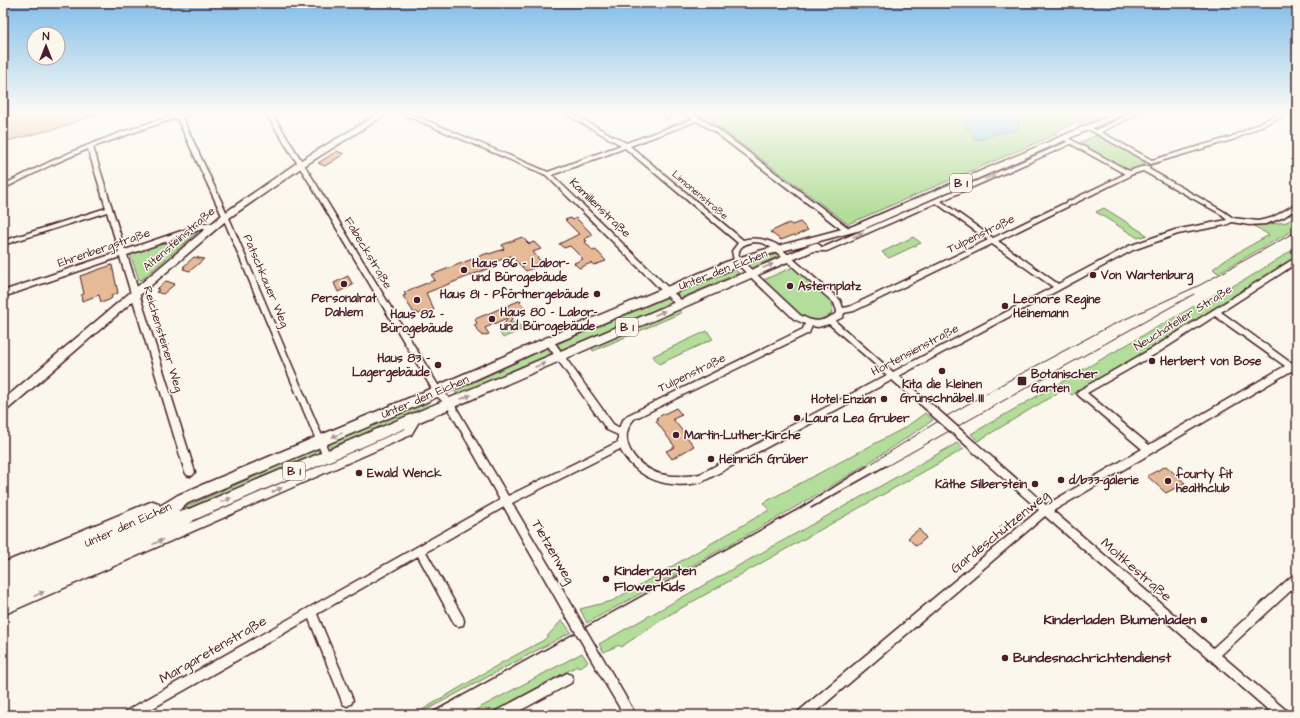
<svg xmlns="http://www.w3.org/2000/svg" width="1300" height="718" font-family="'Architects Daughter',sans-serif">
<rect width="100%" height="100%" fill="#fbf7ec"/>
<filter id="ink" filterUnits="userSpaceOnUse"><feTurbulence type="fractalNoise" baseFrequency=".025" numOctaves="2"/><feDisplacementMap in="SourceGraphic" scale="8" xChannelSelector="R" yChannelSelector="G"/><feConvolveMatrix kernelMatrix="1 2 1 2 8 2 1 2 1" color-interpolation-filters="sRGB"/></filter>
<g filter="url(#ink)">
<!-- green -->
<g fill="#b3dd9a" stroke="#7e7e62">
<path d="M693,112H1086L1096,117L1082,124L1078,122L1055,132L1057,134L848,224L721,129Z"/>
<path d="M1097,135L1101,136L1143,158L1145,165L1134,170L1122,168L1080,144L1081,142Z"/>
<path d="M1104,208L1147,235L1138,238L1096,212Z"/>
<path d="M1297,213V228L1218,273L1213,269L1223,261L1269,235L1254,226L1287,222Z"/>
<path d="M195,232L197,233L141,280H139L130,254Z"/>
<path d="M913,237L921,243L889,258L882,252Z"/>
<path d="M1297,247V256L1164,340L1072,395L1064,389L978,441L971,434L1217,293L1245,280Z"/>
<path d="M777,254L779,256L750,269L745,264Z"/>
<path d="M793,267L830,299L833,306L831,315L819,320L803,318L761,281Z"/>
<path d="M734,269L739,273L681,298L676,293Z"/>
<path d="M667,296L671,300L662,307L562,350L557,344Z"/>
<path d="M679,310L681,313L593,351L592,348Z"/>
<path d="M509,322L517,323L523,329L503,338L500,333L501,328Z"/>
<path d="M707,331L713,339L659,364L653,356Z"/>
<path d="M547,348L552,355L457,395L455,391Z"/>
<path d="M427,402L430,407L330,449V444Z"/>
<path d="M925,413L933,420C823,497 704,558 587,623L580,609L612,601L769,510L763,503L906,427Z"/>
<path d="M957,443L964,449L669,615L621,647L619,645L604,652L599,644Z"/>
<path d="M317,449L320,454L254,483L144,525Z"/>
<path d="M562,620L571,632L417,715H410L422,710L503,662L544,640Z"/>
<path d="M582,653L588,662L578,668L577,666L487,715H466Z"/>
</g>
<!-- water -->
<path fill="#8acdeb" stroke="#70879e" d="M980,112H1009L1018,120L1019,126C1013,133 1006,131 999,133C988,135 983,143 972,138L974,135C972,131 970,131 967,128C960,119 973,115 980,112Z"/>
<!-- building -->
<g fill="#e6b997" stroke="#4a1f2b">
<path d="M15,112H45V115L55,112H101V114L76,121L66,126L3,142V115Z"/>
<path d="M656,112H682L667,119Z"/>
<path d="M337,151L344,154L325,166L318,163Z"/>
<path d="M571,218L573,220L576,218L593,235L584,239L587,241L585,242L593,251L595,250L598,252L606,261L594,265L591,263L579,268L574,263L583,259L570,246L564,248L559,244L579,234L565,220Z"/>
<path d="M800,222L808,230L795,236L794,235L781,240L770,232L789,223L792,225Z"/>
<path d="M522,237L529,244L534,242L541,249L533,252L543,264L526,271L511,256L495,262L497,265L426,293L434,310L429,312L428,311L418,314L417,312L414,313L403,296L406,295L404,293L409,290L435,280L431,275L488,253L489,254L504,249L502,245Z"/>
<path d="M194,257L204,259L190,271L183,269L185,267H183Z"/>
<path d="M112,265L118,293L111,296L112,298L109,300L104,302H101L99,295L82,301L81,295L84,294L80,276Z"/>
<path d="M348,276L353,285L338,292L334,283Z"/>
<path d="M166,281L175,284L163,294L156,292L159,290L157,289Z"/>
<path d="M521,300L520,302L525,308V312L519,314L516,310L506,331L503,329L507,318L485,328L489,334L482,336L474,325L477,324L475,319Z"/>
<path d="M676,408L682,415L673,419L694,446L672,459L666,451L675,447L656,421L658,420L656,418Z"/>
<path d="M1166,466L1185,483L1166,493L1147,476Z"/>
<path d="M919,529L926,538L916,546L908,538Z"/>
</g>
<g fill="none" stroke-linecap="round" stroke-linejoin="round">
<!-- street casing -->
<g stroke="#4a1f2b" stroke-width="3">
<g id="street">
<path d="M187,112H196L182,117L230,220L331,457L330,460L327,461L324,460L323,457L224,220L177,118L146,128L93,147L125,250L202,224H213L216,226L213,228H205L127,255L195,472L193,475L190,476L187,475L185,472L120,257L3,297V291L119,252L107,212L3,245V241L106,208L88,149L51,165L3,189V185C62,154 122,129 187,112Z"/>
<path d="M265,112H271L315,182L441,390L453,402L508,496L618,442V435L607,430L546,343L545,341L546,339H552L613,424L619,428L622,421L628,415L803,329L805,324L794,319L734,261L732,251L738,243L625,148L552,175L683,302L684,304L683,306H677L546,175L398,112H406L548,172L621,145L562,112H569L626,143L693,119L683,112H690L716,128L850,229V233H846L712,130L697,121L630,146L743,240C756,237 765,239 776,244L840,300L843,308L849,307L988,240L936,203L827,251H807L804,249L805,247H824L1067,142L1065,140L1068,138L1129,171L1141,167L1149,166L1150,167L1149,169L1223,211L1233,218L1258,221L1271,218L1279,214L1297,203V208L1284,217L1266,224L1249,225L1232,222L1226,225L1178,234L1133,250L899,376L934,407L935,409L934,411H928L892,380L702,482C669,490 637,480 620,449L512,503L575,610L576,614L575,618L571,619L567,618L504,507L426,552L463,617L464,621L463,625L459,626L455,625L418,556L317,614L353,700L351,704L347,706L343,704L309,619L141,715H124L126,711L500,500L447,406L435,394L309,182ZM1071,144L1125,174L993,238L941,201ZM1143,171L1219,213L1227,220L1175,230L1129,246L1058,284L998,241L1128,177L1130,175ZM754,242L763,243L772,248L834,303L837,311V313C821,322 816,324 800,315L739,258C737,247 744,244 754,242ZM992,244L1053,287L893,372L835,321L843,317L844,313L854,311ZM829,324L887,375L700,474C687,477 673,477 660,474C637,467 615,441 634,419L809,333L812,326L818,327Z"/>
<path d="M1134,112H1142L1101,132L1152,160L1231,137L1283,112H1290L1235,139L1151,164L1086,128L1089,126L1096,130Z"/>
<path d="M1295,258H1297V263L1221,312L1291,363L1297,360V374L1291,371L1053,511L1213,648L1293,575L1297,573V585L1221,655L1287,711L1289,715H1274L1045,516L812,715H797L799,711L1039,510L970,449L969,446L970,443L973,442L976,443L1046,505L1142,449L1078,395L1077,393L1078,391L1153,348ZM1215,316L1285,366L1149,445L1087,393L1159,352Z"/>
<path d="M417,415L420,416L421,418L411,435L3,615V605L405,429L414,416Z"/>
<path d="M596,652L600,653L636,715H624L592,661L591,657L592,653Z"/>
<path d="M567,673L571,675L573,679L571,683L512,715H494L496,711Z"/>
</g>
</g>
<!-- secondary casing -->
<g stroke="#4a1f2b" stroke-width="3">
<path id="secondary" d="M381,112H390L304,166L229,218L7,410L3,412V400L223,214L298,162Z"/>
</g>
<!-- primary casing -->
<g stroke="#4a1f2b" stroke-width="3">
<path id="primary" d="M1118,112H1129L861,230L767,255L734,268L558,342L424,403L188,503L178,511L189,509L812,244L816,243L821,246L820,248L194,520L182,530L3,607V563L153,501L158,503L160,506L178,495L416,395L550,336L726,262L759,251L853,226Z"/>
</g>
<!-- street -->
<use href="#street" fill="#fbf7ec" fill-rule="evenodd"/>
<!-- secondary -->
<use href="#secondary" fill="#fbf7ec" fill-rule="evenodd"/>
<!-- primary -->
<use href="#primary" fill="#fbf7ec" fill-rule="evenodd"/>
<!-- tram-far1 -->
<g stroke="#4a1f2b" stroke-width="1">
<path d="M866,467L940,420L1006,382L1110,326L1200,285L1297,231"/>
<path d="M885,467L1194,294"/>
</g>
<!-- tram -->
<g stroke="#4a1f2b" stroke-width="1.5">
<path d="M811,508L886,466"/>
<path d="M427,715L800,508L867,466"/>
</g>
<!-- street-bridge-far1 casing -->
<g stroke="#4a1f2b" stroke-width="11" stroke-linecap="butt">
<path id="street-bridge-far1" d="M931,409L973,446"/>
</g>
<!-- street-bridge casing -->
<g stroke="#4a1f2b" stroke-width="13" stroke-linecap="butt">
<path id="street-bridge" d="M571,614L596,657"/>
</g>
<!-- street-bridge-far1 -->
<use href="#street-bridge-far1" stroke="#fbf7ec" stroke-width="8"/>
<!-- street-bridge -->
<use href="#street-bridge" stroke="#fbf7ec" stroke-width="10"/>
</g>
<!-- one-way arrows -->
<defs><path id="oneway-solid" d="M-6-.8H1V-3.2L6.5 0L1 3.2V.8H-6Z"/></defs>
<g fill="#ab9695">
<use href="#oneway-solid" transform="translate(990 177) rotate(-24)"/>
<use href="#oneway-solid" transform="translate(858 235) rotate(-23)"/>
<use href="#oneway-solid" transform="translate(768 266) rotate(-23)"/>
<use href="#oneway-solid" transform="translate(660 313) rotate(-23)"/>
<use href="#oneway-solid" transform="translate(540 365) rotate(-23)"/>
<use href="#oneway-solid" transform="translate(466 397) rotate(-23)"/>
<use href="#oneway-solid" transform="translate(337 435) rotate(157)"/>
<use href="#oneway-solid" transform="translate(277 490) rotate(-24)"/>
<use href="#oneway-solid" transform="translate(226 500) rotate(-22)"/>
<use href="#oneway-solid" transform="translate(158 542) rotate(-24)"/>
<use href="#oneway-solid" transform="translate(39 594) rotate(-24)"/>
</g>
</g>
<!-- sky -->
<linearGradient id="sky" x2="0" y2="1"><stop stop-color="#82bee9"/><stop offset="0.53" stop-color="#fdfbf6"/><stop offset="1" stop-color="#fdfbf6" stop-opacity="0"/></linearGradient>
<rect width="1300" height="213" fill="url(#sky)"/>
<!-- markers -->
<g fill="#4a1f2b" stroke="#fbf7ec" stroke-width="1.5">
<circle cx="464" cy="270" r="4"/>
<circle cx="1093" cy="275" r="4"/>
<circle cx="344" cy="284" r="4"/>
<circle cx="790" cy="286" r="4"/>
<circle cx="597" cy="294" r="4"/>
<circle cx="417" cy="300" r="4"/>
<circle cx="1005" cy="306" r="4"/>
<circle cx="492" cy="319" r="4"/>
<circle cx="1152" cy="361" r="4"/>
<circle cx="438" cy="365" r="4"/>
<circle cx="942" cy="371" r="4"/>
<rect x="1017" y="376" width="10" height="10" rx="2"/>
<circle cx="884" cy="399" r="4"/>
<circle cx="797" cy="418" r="4"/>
<circle cx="676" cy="435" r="4"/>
<circle cx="711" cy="459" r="4"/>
<circle cx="359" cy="473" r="4"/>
<circle cx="1061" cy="480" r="4"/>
<circle cx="1168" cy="481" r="4"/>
<circle cx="1035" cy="484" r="4"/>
<circle cx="606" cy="579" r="4"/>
<circle cx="1204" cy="620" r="4"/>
<circle cx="1005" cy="658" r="4"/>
</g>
<g text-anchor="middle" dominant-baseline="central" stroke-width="3" stroke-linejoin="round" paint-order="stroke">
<!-- far-street labels -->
<g font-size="10" fill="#4a1f2b" stroke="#fbf7ec">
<text transform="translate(700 195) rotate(40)">Limonenstraße</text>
</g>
<!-- shield labels -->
<g fill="#fbf7ec" stroke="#7f6065" stroke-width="1">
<rect x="950" y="174" width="22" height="18" rx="3"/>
<rect x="616" y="318" width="22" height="18" rx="3"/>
<rect x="283" y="462" width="22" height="18" rx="3"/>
</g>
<g font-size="11" font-weight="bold" fill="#4a1f2b">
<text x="961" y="183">B 1</text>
<text x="627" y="327">B 1</text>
<text x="294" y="471">B 1</text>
</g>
<!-- street labels -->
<g font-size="12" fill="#4a1f2b" stroke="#fbf7ec">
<text transform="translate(600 208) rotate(44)">Kamillenstraße</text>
<text transform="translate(981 234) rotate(-26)">Tulpenstraße</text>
<text transform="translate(179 239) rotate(-41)">Altensteinstraße</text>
<text transform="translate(104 248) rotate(-19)">Ehrenbergstraße</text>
<text transform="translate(368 253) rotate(59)">Fabeckstraße</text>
<text transform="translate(723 270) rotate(-21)">Unter den Eichen</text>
<text transform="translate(266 281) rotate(67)">Patschkauer Weg</text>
<text transform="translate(1183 318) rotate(-32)">Neuchateller Straße</text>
<text transform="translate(163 339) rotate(73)">Reichensteiner Weg</text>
<text transform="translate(915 350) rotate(-28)">Hortensienstraße</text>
<text transform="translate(692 373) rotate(-26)">Tulpenstraße</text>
<text transform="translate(425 397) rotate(-23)">Unter den Eichen</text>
<text transform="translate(128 525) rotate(-24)">Unter den Eichen</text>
</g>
<!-- poi labels -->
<g font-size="12" font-weight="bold" fill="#4a1f2b" stroke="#fbf7ec" text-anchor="start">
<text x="472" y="263">Haus 86 – Labor-<tspan x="472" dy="14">und Bürogebäude</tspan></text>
<text x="1101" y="275">Von Wartenburg</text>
<text x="798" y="286">Asternplatz</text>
<text x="589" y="294" text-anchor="end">Haus 81 – Pförtnergebäude</text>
<text x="344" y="298" text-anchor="middle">Personalrat<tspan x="344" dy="14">Dahlem</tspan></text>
<text x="1013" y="299">Leonore Regine<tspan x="1013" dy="14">Heinemann</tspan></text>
<text x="500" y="312">Haus 80 – Labor-<tspan x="500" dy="14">und Bürogebäude</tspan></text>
<text x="417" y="314" text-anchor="middle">Haus 82 –<tspan x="417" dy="14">Bürogebäude</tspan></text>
<text x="430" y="358" text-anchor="end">Haus 83 –<tspan x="430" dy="14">Lagergebäude</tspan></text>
<text x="1160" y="361">Herbert von Bose</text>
<text x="1031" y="374">Botanischer<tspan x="1031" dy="14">Garten</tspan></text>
<text x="942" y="384" text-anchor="middle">Kita die kleinen<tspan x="942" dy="14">Grünschnäbel III</tspan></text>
<text x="876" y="399" text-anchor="end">Hotel Enzian</text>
<text x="805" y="418">Laura Lea Gruber</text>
<text x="684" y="435">Martin-Luther-Kirche</text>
<text x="719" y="459">Heinrich Grüber</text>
<text x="367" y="473">Ewald Wenck</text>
<text x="1176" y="474">fourty fit<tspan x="1176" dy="14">healthclub</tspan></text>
<text x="1069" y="480">d/b33-galerie</text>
<text x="1027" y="484" text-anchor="end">Käthe Silberstein</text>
</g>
<!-- near-street labels -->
<g font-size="14" fill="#4a1f2b" stroke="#fbf7ec">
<text transform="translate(1000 532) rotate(-39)">Gardeschützenweg</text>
<text transform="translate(553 552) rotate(60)">Tietzenweg</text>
<text transform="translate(1136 570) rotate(41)">Moltkestraße</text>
<text transform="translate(213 650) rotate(-30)">Margaretenstraße</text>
</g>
<!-- near-poi labels -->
<g font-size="14" font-weight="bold" fill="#4a1f2b" stroke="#fbf7ec" text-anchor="start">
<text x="614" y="571">Kindergarten<tspan x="614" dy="16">FlowerKids</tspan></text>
<text x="1196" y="620" text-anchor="end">Kinderladen Blumenladen</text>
<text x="1013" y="658">Bundesnachrichtendienst</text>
</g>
</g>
<!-- margin -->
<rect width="1300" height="718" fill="none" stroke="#fbf7ec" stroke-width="16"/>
<rect x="8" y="8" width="1284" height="702" fill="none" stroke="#4a1f2b" stroke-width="1.5" filter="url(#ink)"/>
<!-- north arrow -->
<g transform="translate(46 46)"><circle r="19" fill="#fbf7ec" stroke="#b4a19f"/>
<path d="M0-3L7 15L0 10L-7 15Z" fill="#4a1f2b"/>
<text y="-6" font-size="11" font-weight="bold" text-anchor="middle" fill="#4a1f2b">N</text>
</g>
</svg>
